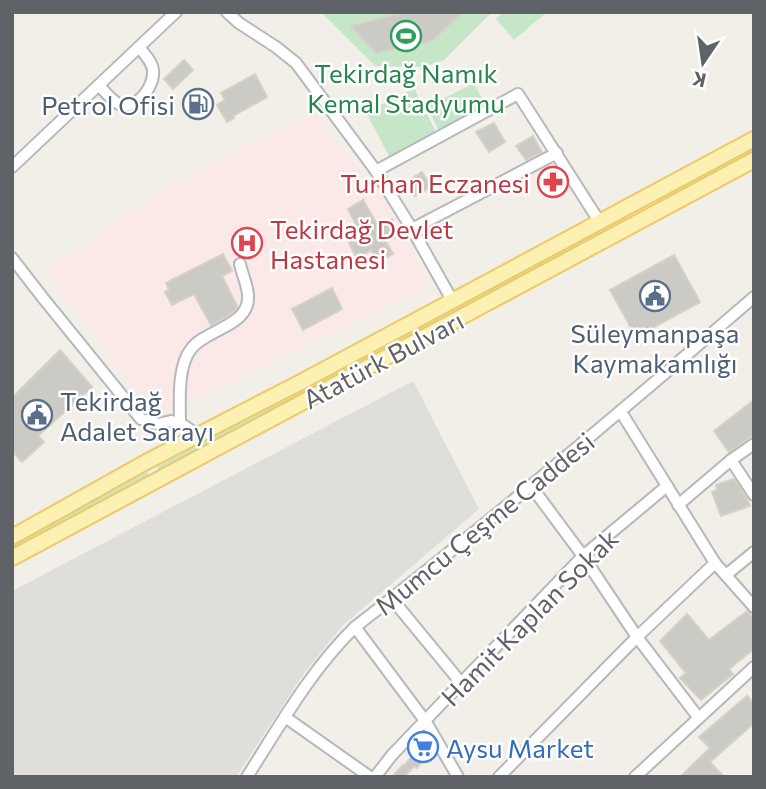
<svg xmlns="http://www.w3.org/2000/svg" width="766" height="789" font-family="Commissioner,sans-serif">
<rect width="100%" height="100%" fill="#f1efe8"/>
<!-- industrial -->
<path fill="#e0deda" d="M413,381L479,509L342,626L302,676L236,777H12V591Z"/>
<!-- medical -->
<path fill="#fbe9e7" d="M316,113L396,216L429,286L157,418L45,271L166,188L238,149Z"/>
<!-- green -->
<g fill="#c6e7c7">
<path d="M321,12H492L444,60L424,67L375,66Z"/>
<path d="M504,12H547L514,40L496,19Z"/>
<path d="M474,83L487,109L440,133L427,107Z"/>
<path d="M414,88L438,136L391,160L366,112Z"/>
<path d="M754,145V153L660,203L657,198Z"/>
<path d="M625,215L628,220L401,341L397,335Z"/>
<path d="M387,343L391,347L159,472L157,467Z"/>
<path d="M147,472L151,477L12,553V545Z"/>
</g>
<!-- building -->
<g fill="#cccac5" stroke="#d5d1c6" stroke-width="2">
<path d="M407,12H462L432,41L376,53L351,26Z"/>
<path d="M184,60L193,70L173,89L164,79Z"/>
<path d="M255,74L267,97L233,116L234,118L227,122L217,105L225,100L221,93Z"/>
<path d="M494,123L505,142L489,152L476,132Z"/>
<path d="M533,136L542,152L526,160L516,146Z"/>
<path d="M422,172L431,187L415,196L405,183Z"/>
<path d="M363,200L378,226L392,219L400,235L386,242L393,254L377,263L371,250L357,259L349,243L362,236L348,209Z"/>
<path d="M223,254L232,271L222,276L237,306L236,309L230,314L211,325L194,294L172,305L165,292L169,290L166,283Z"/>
<path d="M674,255L700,302L636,337L610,290Z"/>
<path d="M332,288L342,309L303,330L292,309Z"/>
<path d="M60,350L92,387L38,436L44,442L22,462L12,451V398Z"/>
<path d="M754,400V434L729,452L714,431Z"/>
<path d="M734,479L747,499L750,506L721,516L712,492L717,490L716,485Z"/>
<path d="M747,611L754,619V649L729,669L733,674L701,700L680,678L686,673L660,641L687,614L709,640Z"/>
<path d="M747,696L754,704V723L710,762L724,777H680L710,748L699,737Z"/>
<path d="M422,744L430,751L417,768L414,766L404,777H392L403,765L404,766Z"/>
</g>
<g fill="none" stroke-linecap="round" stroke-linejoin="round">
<!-- minor casing -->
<g stroke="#b5b8bc" stroke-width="14">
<g id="minor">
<path d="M227,12L239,23L276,47L296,63L376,171L412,229L452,300"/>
<path d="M99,85C105,92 111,100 119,104C137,111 155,86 153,70C152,61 144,54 139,47"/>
<path d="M12,167L176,12"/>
<path d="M376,171L518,94L599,221"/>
<path d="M412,229L557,153"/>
<path d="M12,258L43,298L141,419L158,424L171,421L180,423L198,435"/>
<path d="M621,412L715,563L754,607"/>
<path d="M180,423C180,401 177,367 191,349C206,329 250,326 248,296C248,286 242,274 240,264"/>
<path d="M731,460L754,495"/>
<path d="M531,486L583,556L637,637L698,717"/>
<path d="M678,505L731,460L754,444"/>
<path d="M726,575L754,552"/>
<path d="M392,599L462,684"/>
<path d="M355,627L426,722L458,777"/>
<path d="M285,717L370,777"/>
<path d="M247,777C280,725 311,670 355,627C492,521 623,410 754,297"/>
<path d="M375,777L392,755L583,556L667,486"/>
<path d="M499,777L637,637L715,563"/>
<path d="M635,777L754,667"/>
</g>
</g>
<!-- major casing -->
<g stroke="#edc965" stroke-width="18">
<g id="major">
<path d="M12,537L146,462L299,383L754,139"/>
<path d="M12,558L754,160"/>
</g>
</g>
<!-- minor -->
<use href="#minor" stroke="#fff" stroke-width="10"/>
<!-- major -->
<use href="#major" stroke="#fcf1b2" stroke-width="14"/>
</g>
<!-- icons -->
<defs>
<g id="stadium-ring" transform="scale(1.575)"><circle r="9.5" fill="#fff" stroke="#2e9e5b" stroke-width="1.5"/><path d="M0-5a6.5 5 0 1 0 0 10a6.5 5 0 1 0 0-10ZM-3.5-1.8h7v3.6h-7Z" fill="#2e9e5b"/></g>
<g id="fuel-ring" transform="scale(1.575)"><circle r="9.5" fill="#fff" stroke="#5c6f8a" stroke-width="1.5"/><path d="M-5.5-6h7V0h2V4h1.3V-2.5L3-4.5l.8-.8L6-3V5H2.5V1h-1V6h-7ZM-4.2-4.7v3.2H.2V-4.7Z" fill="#5c6f8a"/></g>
<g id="pharmacy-ring" transform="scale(1.575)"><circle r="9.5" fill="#fff" stroke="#e0444e" stroke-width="1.5"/><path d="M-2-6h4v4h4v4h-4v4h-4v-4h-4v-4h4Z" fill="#e0444e"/></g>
<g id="hospital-ring" transform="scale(1.575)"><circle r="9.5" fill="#fff" stroke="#e0444e" stroke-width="1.5"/><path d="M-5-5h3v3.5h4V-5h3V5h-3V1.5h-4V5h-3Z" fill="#e0444e"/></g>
<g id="civic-ring" transform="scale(1.575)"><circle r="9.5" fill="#fff" stroke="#5c6f8a" stroke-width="1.5"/><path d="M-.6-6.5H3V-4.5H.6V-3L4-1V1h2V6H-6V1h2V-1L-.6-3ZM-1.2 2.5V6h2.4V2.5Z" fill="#5c6f8a"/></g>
<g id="supermarket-ring" transform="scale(1.575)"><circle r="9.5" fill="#fff" stroke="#3f7fe0" stroke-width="1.5"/><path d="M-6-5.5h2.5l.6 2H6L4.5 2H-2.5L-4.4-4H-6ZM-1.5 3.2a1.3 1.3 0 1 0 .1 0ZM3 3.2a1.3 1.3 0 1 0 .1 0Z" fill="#3f7fe0"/></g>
</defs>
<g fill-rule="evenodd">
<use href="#stadium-ring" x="406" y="36"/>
<use href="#fuel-ring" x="198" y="104"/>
<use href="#pharmacy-ring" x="553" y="182"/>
<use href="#hospital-ring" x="247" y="243"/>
<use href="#civic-ring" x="655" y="296"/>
<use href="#civic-ring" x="37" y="415"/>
<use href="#supermarket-ring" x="423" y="747"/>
</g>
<g text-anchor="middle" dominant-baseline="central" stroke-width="5" stroke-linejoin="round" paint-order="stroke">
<!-- leisure labels -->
<g font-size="26" fill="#27864d" stroke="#fff">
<text x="406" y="72">Tekirdağ Namık<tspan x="406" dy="30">Kemal Stadyumu</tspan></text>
</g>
<!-- service labels -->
<g font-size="26" fill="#4e5e75" stroke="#fff" text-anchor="end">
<text x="175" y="104">Petrol Ofisi</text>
<text x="655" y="332" text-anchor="middle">Süleymanpaşa<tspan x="655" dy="30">Kaymakamlığı</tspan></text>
<text x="60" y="400" text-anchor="start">Tekirdağ<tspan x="60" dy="30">Adalet Sarayı</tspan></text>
</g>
<!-- health labels -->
<g font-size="26" fill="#be3a42" stroke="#fff" text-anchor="end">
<text x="530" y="182">Turhan Eczanesi</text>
<text x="270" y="228" text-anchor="start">Tekirdağ Devlet<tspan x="270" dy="30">Hastanesi</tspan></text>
</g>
<!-- street labels -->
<g font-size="26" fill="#5f6368" stroke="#fff">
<text transform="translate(383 359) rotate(-28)">Atatürk Bulvarı</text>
<text transform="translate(484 523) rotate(-39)">Mumcu Çeşme Caddesi</text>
<text transform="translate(529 617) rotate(-45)">Hamit Kaplan Sokak</text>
</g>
<!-- shop labels -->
<g font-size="26" fill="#366cbe" stroke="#fff" text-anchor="start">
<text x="446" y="747">Aysu Market</text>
</g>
</g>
<!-- border -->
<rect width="766" height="789" fill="none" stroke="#5f6368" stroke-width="28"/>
<!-- north arrow -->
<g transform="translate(703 63) rotate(193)" stroke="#ffffff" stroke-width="5" paint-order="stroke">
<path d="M0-5L12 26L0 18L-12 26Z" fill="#5f6368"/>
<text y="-10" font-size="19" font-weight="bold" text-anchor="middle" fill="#5f6368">K</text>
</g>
</svg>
